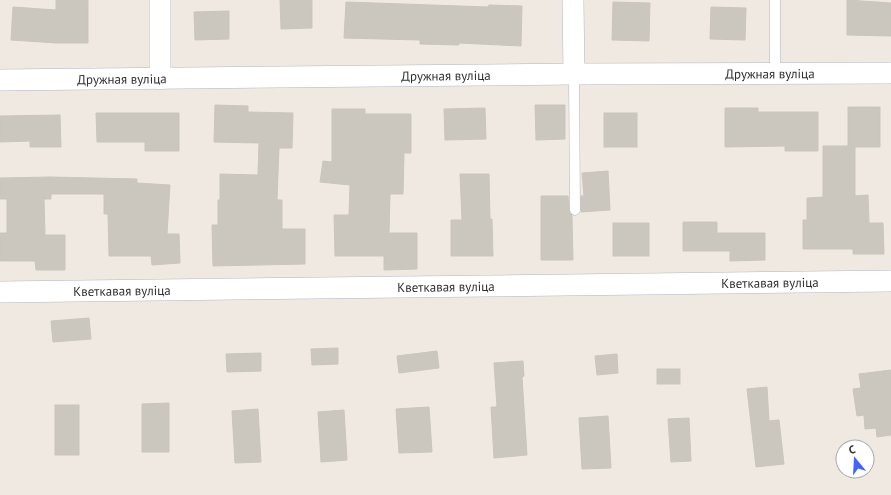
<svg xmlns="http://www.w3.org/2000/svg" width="891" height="495" font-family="'PT Sans',sans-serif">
<rect width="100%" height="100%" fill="#efe9e1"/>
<!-- building -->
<g fill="#cbc7bf" stroke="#cbc5ba">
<path d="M56,0H88V43H57L11,40L13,7L56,10Z"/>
<path d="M280,0H312V28L281,29Z"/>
<path d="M847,0L891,3V36L847,35Z"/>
<path d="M346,2L488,7L489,5L522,6L521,46L459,43V45L420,44V40L344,38Z"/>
<path d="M613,2L650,3L649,41L612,40Z"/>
<path d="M711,7L746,8L745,40L710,39Z"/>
<path d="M229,11V39L195,40L194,12Z"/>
<path d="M215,105L248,106V112L293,113L292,148H279L277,200H282V229H305V264L213,266L212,225H218V200H220V174L258,175L259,143L214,142Z"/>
<path d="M535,105H565V139L536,140Z"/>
<path d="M848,107H880V147H855V196L868,195L869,223H883L884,254H853V249H803V220H807V198L823,197V146H848Z"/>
<path d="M485,108L486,139L445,140L444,109Z"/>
<path d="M725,108H758V112H818V151H785V146L725,147Z"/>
<path d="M332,109H365V114H411V153H404L403,194H390L389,233H417V269L384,270V256H335L334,215H349L350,185L320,182L323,161L332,162Z"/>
<path d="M96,113H179V151H145V142H97Z"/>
<rect x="604" y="113" width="33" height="34"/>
<path d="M60,115L61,147H30V141L0,142V116Z"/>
<path d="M608,171L610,210L581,212V196H584L582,173Z"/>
<path d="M460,174H489L490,219H492L493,256H451V220H462Z"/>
<path d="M50,177L137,179V183L170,185L167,234H179L180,263L152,265L151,256H109L108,214H104V194H51V199H44L45,235H65V270H36L35,261H0V233H7V199H0V178Z"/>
<path d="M541,196H568L569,210L572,216L573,260H541Z"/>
<path d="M683,222H717V233H765V260L730,261V251H683Z"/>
<rect x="613" y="223" width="36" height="33"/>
<path d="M89,318L91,339L53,342L51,321Z"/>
<path d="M338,348V364L312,365L311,349Z"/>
<path d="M437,351L439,368L399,373L397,356Z"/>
<path d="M261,353V371L227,372L226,354Z"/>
<path d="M617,354L618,373L597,375L595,356Z"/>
<path d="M523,361L524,376L522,377L527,455L494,458L491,407H497L494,363Z"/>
<rect x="657" y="369" width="23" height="15"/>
<path d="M891,370V435L877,437L876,428L865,429L864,415L857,416L853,389L861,388L859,374Z"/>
<path d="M767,387L769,421L779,420L784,464L756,467L747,389Z"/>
<path d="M169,403V452H142V404Z"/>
<rect x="55" y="405" width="24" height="50"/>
<path d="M429,407L432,452L399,453L396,409Z"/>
<path d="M258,409L261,462L235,463L232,411Z"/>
<path d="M344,410L347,460L321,462L318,412Z"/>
<path d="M608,416L611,468L582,469L579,418Z"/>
<path d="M689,418L691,461L671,462L668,419Z"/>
</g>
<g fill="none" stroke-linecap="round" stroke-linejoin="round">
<!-- service casing -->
<g stroke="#b4b7c1" stroke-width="11">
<g id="service">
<path d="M775,73V0"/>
<path d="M574,74L575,210"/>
</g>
</g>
<!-- minor casing -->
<g stroke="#b4b7c1" stroke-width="22">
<g id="minor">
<path d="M160,0V79"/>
<path d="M573,0L574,74"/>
<path id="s1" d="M0,80L574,74L891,73"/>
<path id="s2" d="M0,292L891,281"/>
</g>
</g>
<!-- service -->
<use href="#service" stroke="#fff" stroke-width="10"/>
<!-- minor -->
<use href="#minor" stroke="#fff" stroke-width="21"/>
</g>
<g text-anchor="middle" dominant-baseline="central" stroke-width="3.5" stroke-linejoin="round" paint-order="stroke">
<!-- street labels -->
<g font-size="13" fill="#2e2e2e" stroke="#fff">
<text stroke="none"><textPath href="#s1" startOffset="770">Дружная вуліца</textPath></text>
<text stroke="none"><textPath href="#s1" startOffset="446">Дружная вуліца</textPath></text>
<text stroke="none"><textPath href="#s1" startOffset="122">Дружная вуліца</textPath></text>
<text stroke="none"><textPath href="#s2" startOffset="770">Кветкавая вуліца</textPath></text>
<text stroke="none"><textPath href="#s2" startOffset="446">Кветкавая вуліца</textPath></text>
<text stroke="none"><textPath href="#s2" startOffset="122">Кветкавая вуліца</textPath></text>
</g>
</g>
<!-- north arrow -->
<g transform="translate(855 459) rotate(342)"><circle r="19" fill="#ffffff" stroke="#ababab"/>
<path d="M0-3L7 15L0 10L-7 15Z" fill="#4264fb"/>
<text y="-6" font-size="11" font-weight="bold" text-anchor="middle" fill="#2e2e2e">С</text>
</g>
</svg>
